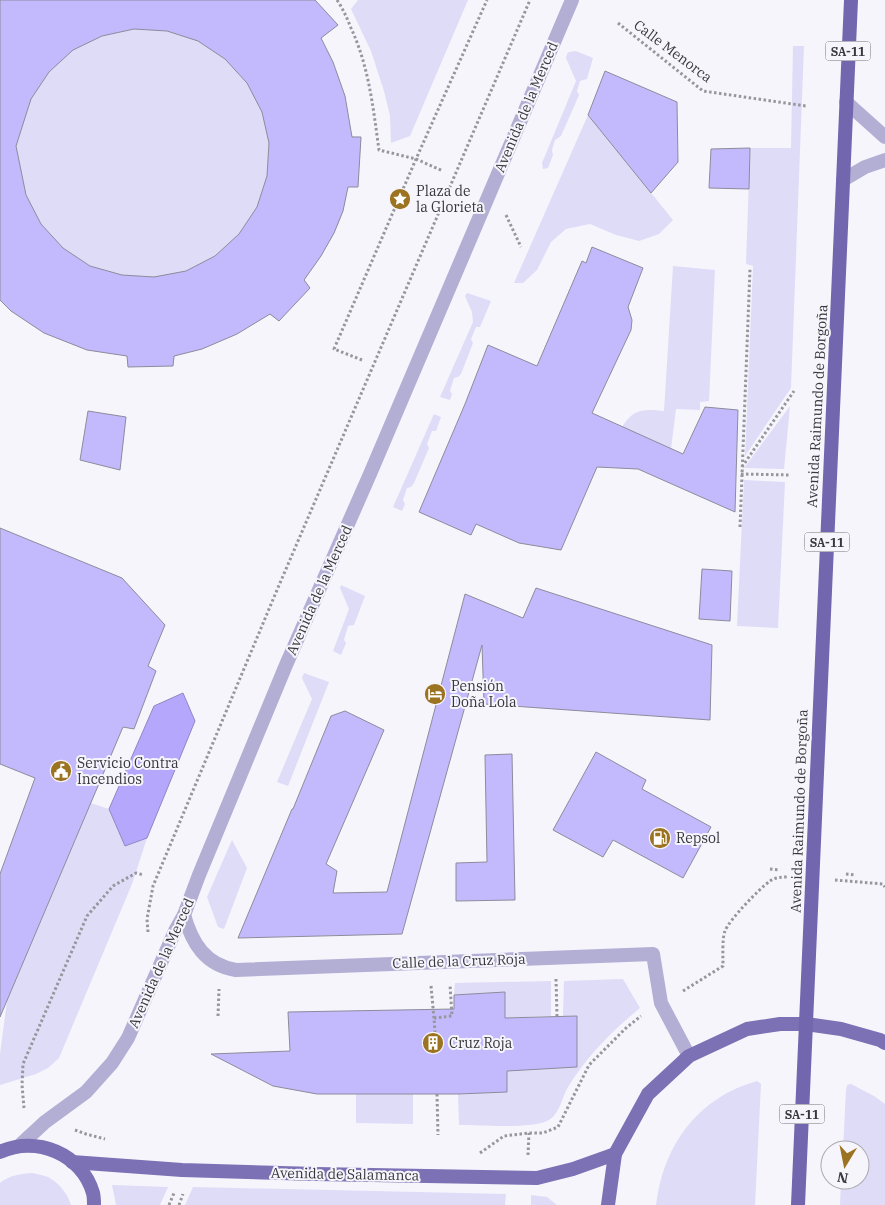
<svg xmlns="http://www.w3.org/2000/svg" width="885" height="1205" font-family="'IBM Plex Serif',serif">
<rect width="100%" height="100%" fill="#f6f5fc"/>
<!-- green -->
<g fill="#dfdcf8">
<path d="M0,0H315L338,25L321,38L352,136L361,137L358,187H348C346,195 345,203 343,211C336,236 320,258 304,279L310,288L279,321L269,314L237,334L202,349L175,356L173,366L128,367L127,356L87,350L44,333L11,311Z"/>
<path d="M358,0H468L410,136L391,143L390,116L384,91L371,51L351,9Z"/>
<path d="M793,46H804L791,388L745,456L753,266L746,264L750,148H791Z"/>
<path d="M576,51L593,58L587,79L580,81L577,91L579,95L561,136L555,140L552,150L553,155L548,168L543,169L542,163L576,81L566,58L567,54L569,52Z"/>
<path d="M588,115L673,220L659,234L639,241L616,235L590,224L566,229L551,242L537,270L523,283H514Z"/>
<path d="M673,266L715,270L709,401L700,402V410L676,409L671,449L622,427C634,408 644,409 664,411Z"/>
<path d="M467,293L491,301L480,327H476L471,339L473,343L461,374L458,377L454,378L450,391L452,394L450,400L440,397L473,322L472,312L465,296Z"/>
<path d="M790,406L784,469L744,468Z"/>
<path d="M434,414L441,417L436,431H432L427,444L429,448L414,483L411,487L407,488L403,500L405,504L402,511L393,507Z"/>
<path d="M744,480L785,482L778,628L737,626Z"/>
<path d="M341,585L365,596L354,625L348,626L344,640L346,643L341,655L333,651L349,609L340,588Z"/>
<path d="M304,673L329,682L288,786L277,782L312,699L302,678Z"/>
<path d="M91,803L109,809L125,846L147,838L132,884L59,1058L48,1068L36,1074L0,1085V1054L7,1001Z"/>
<path d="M232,840L247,868L224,929L218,927L207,897Z"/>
<path d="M623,979L640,1008C613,1030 587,1056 568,1087C561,1099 560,1115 547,1121C531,1129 478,1125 459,1125L458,1094L507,1092V1071L576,1016H563L564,981Z"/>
<path d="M551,981V1016L505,1018V992L454,995L455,983Z"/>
<path d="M757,1081L761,1084L755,1205H656C662,1154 688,1111 735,1089C742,1086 750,1083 757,1081Z"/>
<path d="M851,1084L874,1096L885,1104V1205H840L841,1180H860V1150H843L846,1090L847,1085Z"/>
<path d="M356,1094H413V1124L356,1123Z"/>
<path d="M32,1173C37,1174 43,1175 48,1177C59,1183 68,1194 71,1205H0V1183C10,1175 20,1174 32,1173Z"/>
<path d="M112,1185L168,1187L160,1205H116Z"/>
<path d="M193,1187L506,1194L505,1205H185Z"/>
<path d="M531,1195L547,1197L557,1205H531Z"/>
</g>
<!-- water -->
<path fill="#b5a8fc" stroke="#9086c3" d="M183,693L195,721L147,838L125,846L109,809L154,706Z"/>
<!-- building -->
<g fill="#c3bafd" stroke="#8d8b9b" fill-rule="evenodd">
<path d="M0,0H315L338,25L321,38L333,62L345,96L352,137H361L358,187H348L343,211L334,233L321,256L304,280L310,288L279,321L270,314L237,334L202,349L174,356L173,366L128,367L127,356L87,350L44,333L11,311L0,300ZM134,29L167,31L198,41L225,59L247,83L262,112L269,143L267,176L257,207L239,234L215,256L186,271L154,277L122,275L90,266L63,248L41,224L26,195L16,146L31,99L49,72L73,50L102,36Z"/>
<path d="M605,71L677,102L678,162L651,193L588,115Z"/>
<path d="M750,148L749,189L709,188L711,149Z"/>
<path d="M592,247L643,268L628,307L632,320L631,330L592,413L683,454L705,407L738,410L735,512L638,469L597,467L561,550L519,543L476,524L471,535L419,512L465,404L488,345L537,366L582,261L586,263Z"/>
<path d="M88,411L126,417L120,470L80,460Z"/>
<path d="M0,528L122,578L165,625L148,666L156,671L134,729L123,727L0,1017V874L35,778L0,764Z"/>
<path d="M702,569L732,571L730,621L699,619Z"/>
<path d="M536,588L712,645L710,720L484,704L482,645L402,934L238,938L292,809H293L331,716L345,711L384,730L326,864L337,871L333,893L387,892L465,594L523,618Z"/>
<path d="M596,752L646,780L642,789L711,827L683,878L613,840L603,857L553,830Z"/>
<path d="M512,754L515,900L456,901V863L487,862L485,755Z"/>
<path d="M505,992V1018L577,1016V1067L507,1071V1092L458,1094H317L273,1086L211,1054L290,1051L288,1012L454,1009V995Z"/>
</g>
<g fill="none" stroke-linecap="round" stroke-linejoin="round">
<!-- path -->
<g stroke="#97969d" stroke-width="3" stroke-dasharray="2.5 2.5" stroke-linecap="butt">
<path d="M337,0C343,9 347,18 351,28C369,67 373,107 379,150L416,159L443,171"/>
<path d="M618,23L703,91L806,106"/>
<path d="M506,215L521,247"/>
<path d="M362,360L334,349L416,159L487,0"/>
<path d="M742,467L794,391"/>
<path d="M741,474L791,475"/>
<path d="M740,527L750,269"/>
<path d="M770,869L780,870"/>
<path d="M846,874L856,875"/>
<path d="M835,880L883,884L885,887"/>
<path d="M148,932L147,919L153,886L277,590L530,0"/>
<path d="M556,979L557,1016"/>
<path d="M431,986L434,1018"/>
<path d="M683,991L723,966C723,957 722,938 725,931C729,920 760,888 770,881C776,877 782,877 789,877"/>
<path d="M218,1016L219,989"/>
<path d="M435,1033L434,1018L452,1016L450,985"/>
<path d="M437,1094L438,1135"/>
<path d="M24,1108L22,1085L23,1064L87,916L113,886L136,873L144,875"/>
<path d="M75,1130L86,1134L105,1139"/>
<path d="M480,1153L504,1136L529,1133H543L558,1127L589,1065L626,1028L641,1016"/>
<path d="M528,1155L529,1133"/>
<path d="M169,1205L174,1193"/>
<path d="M179,1205L183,1194"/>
</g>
<!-- minor -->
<g stroke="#b3afd4" stroke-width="14">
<path d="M846,102L885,137"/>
<path d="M843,180L865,167L885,160"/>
<path d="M184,915C192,943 205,965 236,970L653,954L661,1003L689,1056"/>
<path d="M19,1146L45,1122L86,1092L112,1063L128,1038L175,931L184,915L199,875L286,665L370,474L572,0"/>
</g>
<!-- primary -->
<g stroke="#7c71b4" stroke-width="14">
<path d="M0,1152C36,1135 82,1154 93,1193C94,1197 94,1201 94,1205"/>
<path d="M72,1162L182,1170L316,1174L537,1178L573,1169L615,1154"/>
<path d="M608,1205L615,1154L648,1094L689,1056L747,1029L780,1024H806L841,1029L880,1040L885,1043"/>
</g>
<!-- trunk -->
<path stroke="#7266ae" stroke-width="14" d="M798,1205L851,0"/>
</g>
<!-- icons -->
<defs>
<g id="sight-disc" transform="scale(1.125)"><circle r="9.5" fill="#9c7320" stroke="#f6f5fc"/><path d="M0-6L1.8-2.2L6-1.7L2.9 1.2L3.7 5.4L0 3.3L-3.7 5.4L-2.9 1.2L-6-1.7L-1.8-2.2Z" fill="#fff"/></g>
<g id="hotel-disc" transform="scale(1.125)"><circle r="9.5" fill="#9c7320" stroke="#f6f5fc"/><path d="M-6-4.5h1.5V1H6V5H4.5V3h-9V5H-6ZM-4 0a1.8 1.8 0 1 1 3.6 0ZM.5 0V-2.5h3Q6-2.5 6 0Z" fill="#fff"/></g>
<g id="civic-disc" transform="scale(1.125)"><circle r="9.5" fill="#9c7320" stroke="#f6f5fc"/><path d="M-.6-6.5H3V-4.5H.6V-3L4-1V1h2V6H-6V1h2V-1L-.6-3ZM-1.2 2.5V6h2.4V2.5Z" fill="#fff"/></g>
<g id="fuel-disc" transform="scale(1.125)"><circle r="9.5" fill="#9c7320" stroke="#f6f5fc"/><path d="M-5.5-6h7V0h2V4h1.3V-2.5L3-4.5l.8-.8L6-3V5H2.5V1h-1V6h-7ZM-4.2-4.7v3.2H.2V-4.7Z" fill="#fff"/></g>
<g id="building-disc" transform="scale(1.125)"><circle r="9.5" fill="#9c7320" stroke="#f6f5fc"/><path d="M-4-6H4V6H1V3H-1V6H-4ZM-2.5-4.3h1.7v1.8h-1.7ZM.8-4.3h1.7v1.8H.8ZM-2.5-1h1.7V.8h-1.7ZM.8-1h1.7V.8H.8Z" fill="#fff"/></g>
</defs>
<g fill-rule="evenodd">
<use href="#sight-disc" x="400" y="199"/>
<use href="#hotel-disc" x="435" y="694"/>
<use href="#civic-disc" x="61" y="771"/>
<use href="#fuel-disc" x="660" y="838"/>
<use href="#building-disc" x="433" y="1043"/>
</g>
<g text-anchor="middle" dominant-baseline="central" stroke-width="4" stroke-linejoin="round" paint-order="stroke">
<!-- shield labels -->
<g fill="#f6f5fc" stroke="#717077" stroke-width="1">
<rect x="825.5" y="41.5" width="45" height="19" rx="4"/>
<rect x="804.5" y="532.5" width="45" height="19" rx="4"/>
<rect x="779.5" y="1104.5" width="45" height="19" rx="4"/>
</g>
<g font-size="12" font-weight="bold" fill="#38373e">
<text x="848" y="51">SA-11</text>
<text x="827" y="542">SA-11</text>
<text x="802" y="1114">SA-11</text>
</g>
<!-- street labels -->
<g font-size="14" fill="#38373e" stroke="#f6f5fc">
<text transform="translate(673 51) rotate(37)">Calle Menorca</text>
<text transform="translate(526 107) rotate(-67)">Avenida de la Merced</text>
<text transform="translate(817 406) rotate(-87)">Avenida Raimundo de Borgoña</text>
<text transform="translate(319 590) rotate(-66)">Avenida de la Merced</text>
<text transform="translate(799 811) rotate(-88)">Avenida Raimundo de Borgoña</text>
<text transform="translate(459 961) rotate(-2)">Calle de la Cruz Roja</text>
<text transform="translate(161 963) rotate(-66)">Avenida de la Merced</text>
<text transform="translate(345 1174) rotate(1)">Avenida de Salamanca</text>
</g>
<!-- poi labels -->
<g font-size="14" fill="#38373e" stroke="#f6f5fc" text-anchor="start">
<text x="416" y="191">Plaza de<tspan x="416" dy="16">la Glorieta</tspan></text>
<text x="451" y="686">Pensión<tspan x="451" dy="16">Doña Lola</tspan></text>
<text x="77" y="763">Servicio Contra<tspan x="77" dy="16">Incendios</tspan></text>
<text x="676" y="838">Repsol</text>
<text x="449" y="1043">Cruz Roja</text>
</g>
</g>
<!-- north arrow -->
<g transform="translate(845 1165) rotate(190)"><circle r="24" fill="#f6f5fc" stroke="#aaa9b0"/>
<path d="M0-4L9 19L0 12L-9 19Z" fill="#9c7320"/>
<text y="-8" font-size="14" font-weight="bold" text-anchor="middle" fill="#38373e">N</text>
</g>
</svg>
